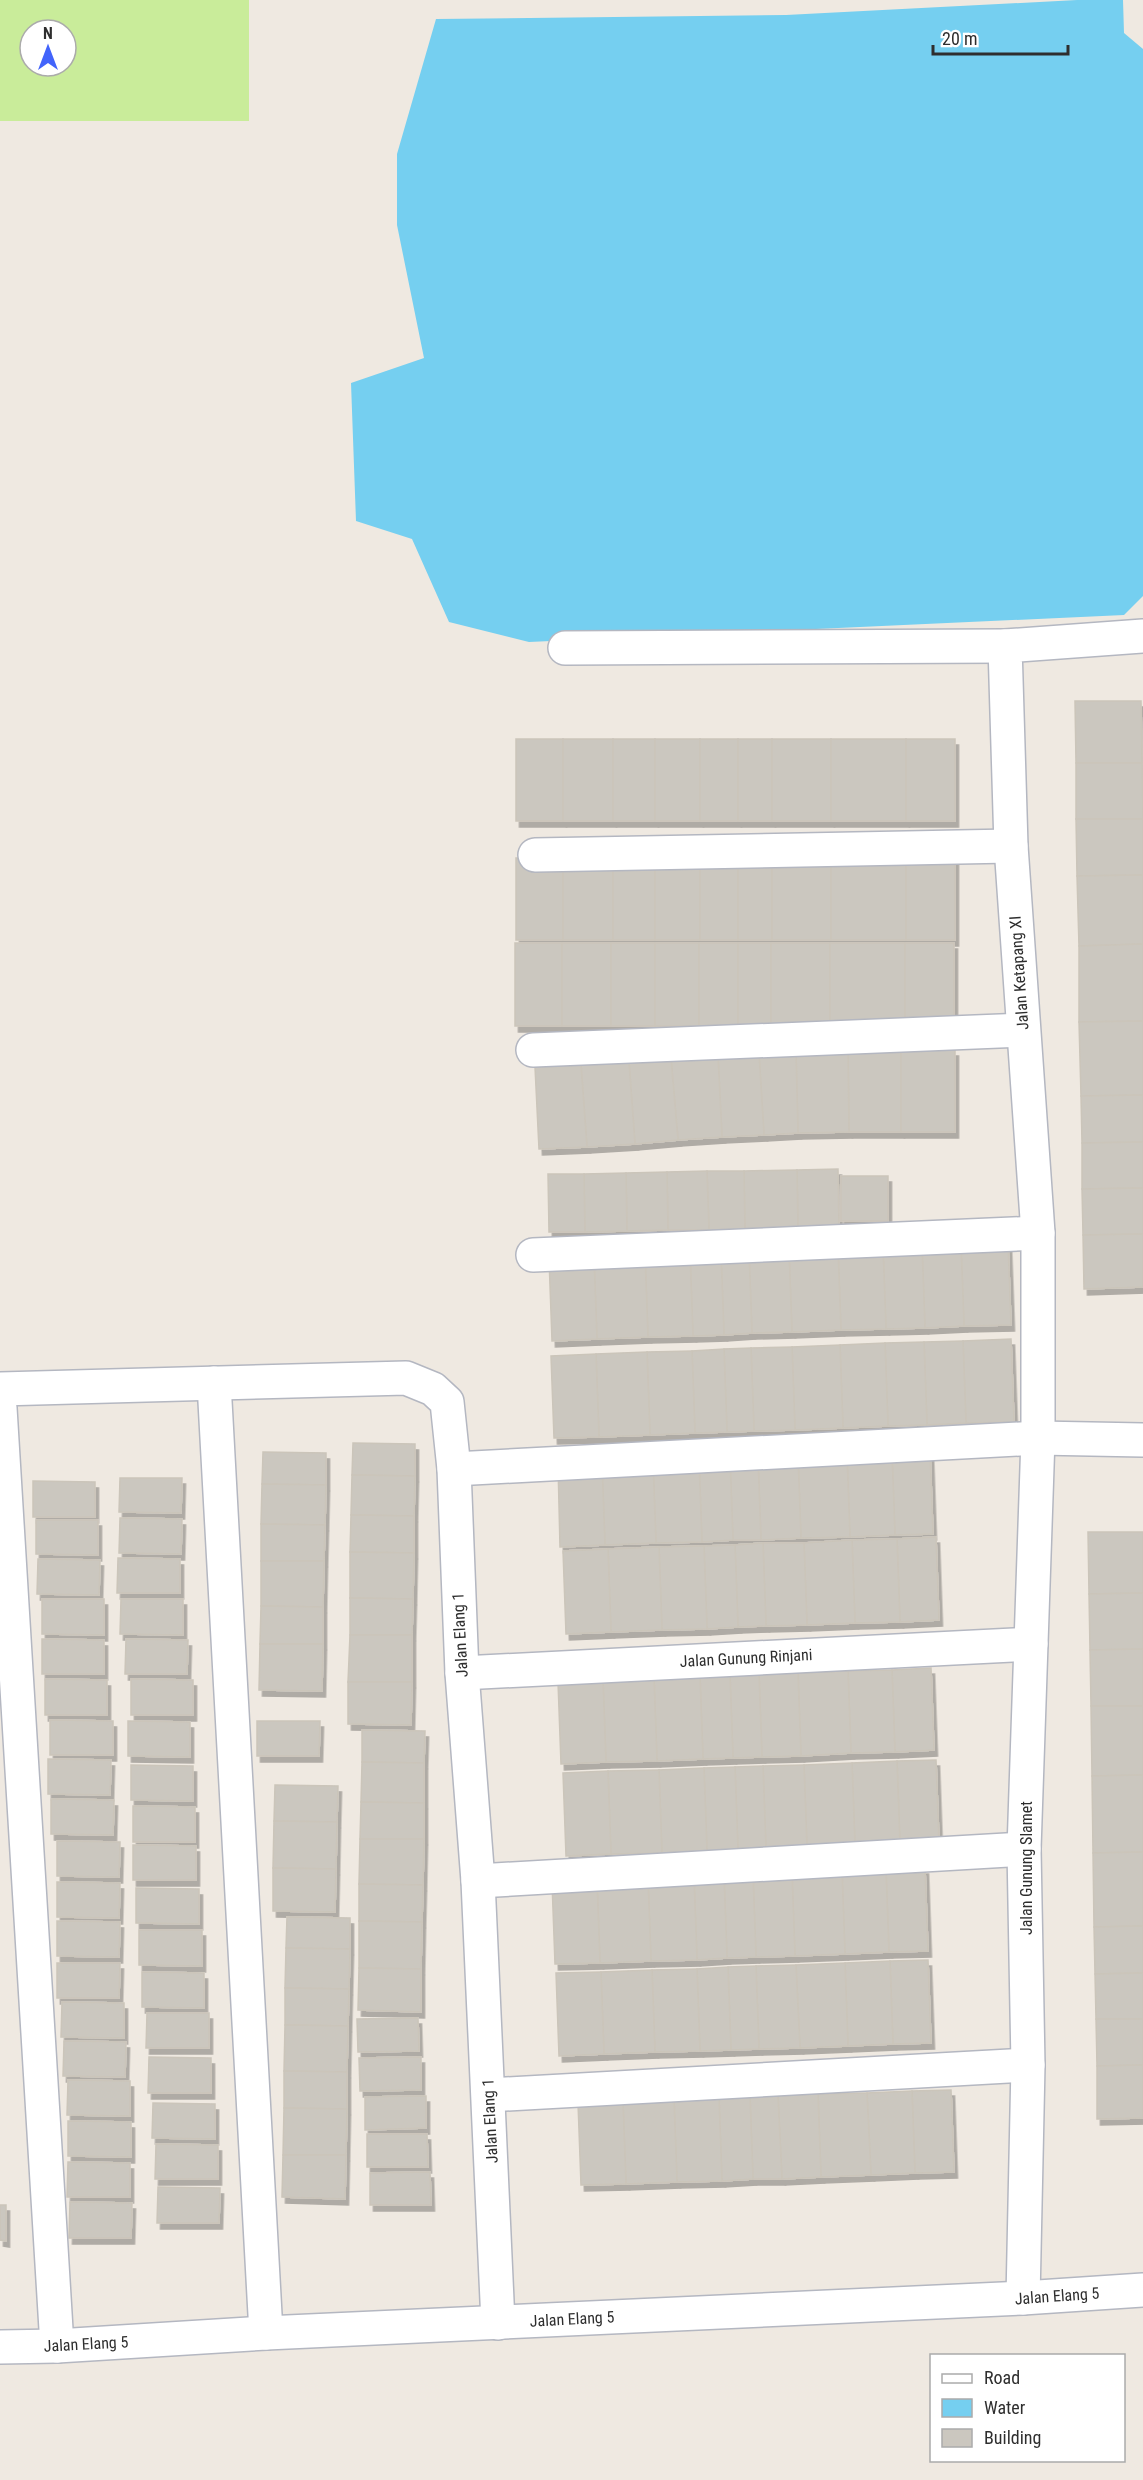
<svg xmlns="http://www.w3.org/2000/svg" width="1143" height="2480" font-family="'Roboto Condensed',sans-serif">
<defs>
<filter id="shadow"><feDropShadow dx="3.5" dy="6" stdDeviation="0" flood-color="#0004"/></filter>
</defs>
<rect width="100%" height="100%" fill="#efe9e1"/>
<!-- pitch -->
<path fill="#c9ec9a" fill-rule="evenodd" d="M0,0H249V121H0ZM30,30H66V66H30Z"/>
<!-- water -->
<path fill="#75cff0" d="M1077,0H1123L1124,33L1143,49V596L1124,615L529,642L449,622L412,539L356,521L351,383L424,358L397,225V154L436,19L786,15Z"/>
<!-- building -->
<g fill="#cbc7bf" stroke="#cbc5ba" stroke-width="1.5" filter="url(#shadow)">
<path d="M1075,701H1141L1142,763H1076Z"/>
<rect x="516" y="739" width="47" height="82"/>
<rect x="563" y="739" width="50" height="82"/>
<rect x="613" y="739" width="42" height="82"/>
<rect x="655" y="739" width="45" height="82"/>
<rect x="700" y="739" width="38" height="82"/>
<rect x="738" y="739" width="34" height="82"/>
<rect x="772" y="739" width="59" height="82"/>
<rect x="831" y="739" width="75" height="82"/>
<rect x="906" y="739" width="49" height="82"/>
<path d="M1076,763H1142L1143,819H1076Z"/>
<path d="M1076,819H1143V875L1077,876Z"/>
<rect x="516" y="858" width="47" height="82"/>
<rect x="563" y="858" width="50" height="82"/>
<rect x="613" y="858" width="42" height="82"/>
<rect x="655" y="858" width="45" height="82"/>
<rect x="700" y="858" width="38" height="82"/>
<rect x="738" y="858" width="34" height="82"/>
<rect x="772" y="858" width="59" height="82"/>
<rect x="831" y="858" width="75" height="82"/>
<rect x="906" y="858" width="49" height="82"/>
<path d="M1143,875V944L1079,946L1077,876Z"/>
<rect x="515" y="943" width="47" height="83"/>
<rect x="562" y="943" width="49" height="83"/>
<rect x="611" y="943" width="44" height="83"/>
<rect x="655" y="943" width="44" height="83"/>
<rect x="699" y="943" width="39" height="83"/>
<rect x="738" y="943" width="33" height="83"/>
<rect x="771" y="943" width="59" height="83"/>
<rect x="830" y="943" width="75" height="83"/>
<rect x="905" y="943" width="49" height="83"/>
<path d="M1143,944V1021L1079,1022V946Z"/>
<path d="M1143,1021V1095L1081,1096L1079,1022Z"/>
<path d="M848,1050H901V1132H849Z"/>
<path d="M848,1050L849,1132L798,1133L796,1052Z"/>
<rect x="901" y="1050" width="54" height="82"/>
<path d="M796,1052L798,1133L764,1135L759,1053Z"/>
<path d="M759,1053L764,1135L722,1137L718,1055Z"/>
<path d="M718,1055L722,1137L678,1140L671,1058Z"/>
<path d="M671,1058L678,1140L635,1144L629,1062Z"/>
<path d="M629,1062L635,1144L587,1147L581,1065Z"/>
<path d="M581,1065L587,1147L539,1149L535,1067Z"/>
<path d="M1143,1095V1142L1082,1143L1081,1096Z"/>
<path d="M1143,1142V1188L1082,1189V1143Z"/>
<path d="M838,1169L839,1227L798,1228L797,1170Z"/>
<path d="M797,1170L798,1228L745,1229L744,1171Z"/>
<path d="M707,1171H744L745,1229L709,1230Z"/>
<path d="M707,1171L709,1230H668L667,1172Z"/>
<path d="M667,1172L668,1230L627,1231L626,1173Z"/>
<path d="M626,1173L627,1231L585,1232L584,1174Z"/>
<path d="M548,1174H584L585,1232H549Z"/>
<rect x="841" y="1176" width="47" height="45"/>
<path d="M1143,1188V1234L1083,1235L1082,1189Z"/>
<path d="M1143,1234V1287L1084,1289L1083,1235Z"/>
<path d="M1008,1242L1011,1325L964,1326L961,1243Z"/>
<path d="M961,1243L964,1326L925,1328L922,1245Z"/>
<path d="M922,1245L925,1328L886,1329L883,1246Z"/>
<path d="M883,1246L886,1329L841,1330L838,1248Z"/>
<path d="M838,1248L841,1330L792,1332L789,1250Z"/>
<path d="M789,1250L792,1332L752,1333L749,1251Z"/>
<path d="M749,1251L752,1333L724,1335L721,1252Z"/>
<path d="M721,1252L724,1335L693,1336L690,1253Z"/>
<path d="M690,1253L693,1336L648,1337L645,1254Z"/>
<path d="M645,1254L648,1337L597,1339L594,1257Z"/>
<path d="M594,1257L597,1339L552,1341L549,1258Z"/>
<path d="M1011,1339L1014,1422L966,1423L963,1341Z"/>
<path d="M963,1341L966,1423L927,1425L924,1342Z"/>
<path d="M924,1342L927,1425L888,1426L885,1343Z"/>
<path d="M885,1343L888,1426L843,1428L840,1345Z"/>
<path d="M840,1345L843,1428L795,1430L792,1347Z"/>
<path d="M792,1347L795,1430L754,1431L751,1348Z"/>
<path d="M751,1348L754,1431L727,1432L724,1349Z"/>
<path d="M724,1349L727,1432L695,1433L692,1351Z"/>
<path d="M692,1351L695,1433L650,1435L647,1352Z"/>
<path d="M647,1352L650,1435L599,1437L596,1354Z"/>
<path d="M596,1354L599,1437L554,1438L551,1356Z"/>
<path d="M353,1443L415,1444V1476L352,1475Z"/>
<path d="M930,1451L933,1534L895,1535L892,1452Z"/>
<path d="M263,1452L326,1453V1485L262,1484Z"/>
<path d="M892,1452L895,1535L850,1537L847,1454Z"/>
<path d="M847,1454L850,1537L801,1538L798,1455Z"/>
<path d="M798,1455L801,1538L761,1540L758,1457Z"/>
<path d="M758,1457L761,1540H733L730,1458Z"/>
<path d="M730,1458L733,1540L702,1542L699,1459Z"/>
<path d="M699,1459L702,1542L656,1543L653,1461Z"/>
<path d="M653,1461L656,1543L605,1545L602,1463Z"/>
<path d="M602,1463L605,1545L560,1547L558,1464Z"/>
<path d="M352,1475L415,1476L414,1516L351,1515Z"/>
<path d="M120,1478H182L181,1513L119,1512Z"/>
<path d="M33,1481L95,1482V1517H33Z"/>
<path d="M262,1484L326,1485L325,1525L261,1524Z"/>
<path d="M351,1515L414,1516V1553L350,1552Z"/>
<path d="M120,1518L182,1519L181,1554L119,1553Z"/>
<path d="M36,1520H98V1555L36,1554Z"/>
<path d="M261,1524L325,1525L324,1561H261Z"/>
<path d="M1088,1532H1143V1593L1089,1594Z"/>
<path d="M936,1537L939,1620L900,1622L897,1539Z"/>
<path d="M897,1539L900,1622L855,1623L852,1540Z"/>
<path d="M852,1540L855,1623L807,1625L804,1543Z"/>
<path d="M763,1543H804L807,1625L766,1626Z"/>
<path d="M763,1543L766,1626L738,1627L735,1545Z"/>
<path d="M735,1545L738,1627L707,1629L704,1546Z"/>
<path d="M704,1546L707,1629L662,1630L659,1547Z"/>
<path d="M659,1547L662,1630L611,1632L608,1549Z"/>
<path d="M608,1549L611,1632L566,1634L563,1551Z"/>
<path d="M350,1552L414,1553L413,1599L350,1598Z"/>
<path d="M118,1558L180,1559V1593H117Z"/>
<path d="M38,1559L100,1560L99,1595L37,1594Z"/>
<path d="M261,1561H324L323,1607L261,1606Z"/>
<path d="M1143,1593V1649L1090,1650L1089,1594Z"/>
<path d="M350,1598L413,1599L412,1635H350Z"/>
<path d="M42,1599H104V1635L42,1634Z"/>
<path d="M121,1599H183V1635L120,1634Z"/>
<path d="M261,1606L323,1607V1644H260Z"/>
<path d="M350,1635H412V1682H348Z"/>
<path d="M42,1639L104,1640V1674H42Z"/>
<path d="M126,1639L188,1640L187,1674H125Z"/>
<path d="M260,1644H323L322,1691L259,1690Z"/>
<path d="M1143,1649V1706H1091L1090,1650Z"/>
<path d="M931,1668L934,1750L895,1752L892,1670Z"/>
<path d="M892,1670L895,1752L851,1753L848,1671Z"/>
<path d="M848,1671L851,1753L801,1756L798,1673Z"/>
<path d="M798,1673L801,1756L762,1757L759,1674Z"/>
<path d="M759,1674L762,1757L733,1758L730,1675Z"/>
<path d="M730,1675L733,1758L703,1759L700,1676Z"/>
<path d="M700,1676L703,1759L657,1761L654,1678Z"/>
<path d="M654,1678L657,1761L606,1762L603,1680Z"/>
<path d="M45,1679L107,1680V1715H45Z"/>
<path d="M131,1679L193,1680V1715H131Z"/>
<path d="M603,1680L606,1762L561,1764L558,1682Z"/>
<path d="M348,1682H412L411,1725L348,1724Z"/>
<path d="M1091,1706H1143V1775L1092,1776Z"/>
<path d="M50,1720L113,1721V1755H50Z"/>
<path d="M128,1721L190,1722V1757L128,1756Z"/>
<path d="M257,1721H320L319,1756H257Z"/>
<path d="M362,1730L425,1731L424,1763L362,1762Z"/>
<path d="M48,1759L111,1760L110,1795L48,1794Z"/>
<path d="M936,1760L939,1842L900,1844L897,1761Z"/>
<path d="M897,1761L900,1844L855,1845L852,1763Z"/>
<path d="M362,1762L424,1763V1803L361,1802Z"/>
<path d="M852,1763L855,1845L807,1848L804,1765Z"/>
<path d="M131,1765L193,1766V1801L131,1800Z"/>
<path d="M804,1765L807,1848L766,1849L763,1766Z"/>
<path d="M763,1766L766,1849L738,1850L735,1767Z"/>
<path d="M735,1767L738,1850L707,1851L704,1768Z"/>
<path d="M704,1768L707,1851L662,1853L659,1770Z"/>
<path d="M659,1770L662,1853L611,1854L608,1771Z"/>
<path d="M608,1771L611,1854L566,1856L563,1773Z"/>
<path d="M1143,1775V1852L1093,1853L1092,1776Z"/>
<path d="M275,1785L338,1786L337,1822L274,1821Z"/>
<path d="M51,1799L114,1800L113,1835L51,1834Z"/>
<path d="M361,1802L424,1803V1839H360Z"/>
<path d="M133,1806L195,1807V1842H133Z"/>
<path d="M274,1821L337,1822L336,1869L273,1868Z"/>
<path d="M360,1839H424L423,1885L359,1884Z"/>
<path d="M57,1841L120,1842L119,1877L57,1876Z"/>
<path d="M133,1845L196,1846V1880H133Z"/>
<path d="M1143,1852V1926L1094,1927L1093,1853Z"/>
<path d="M273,1868L336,1869L335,1912L273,1911Z"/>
<path d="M925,1868L928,1951L889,1952L886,1870Z"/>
<path d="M886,1870L889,1952L845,1954L842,1871Z"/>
<path d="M842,1871L845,1954L795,1956L792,1873Z"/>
<path d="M792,1873L795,1956L756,1957L753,1874Z"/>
<path d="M753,1874L756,1957L727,1958L724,1875Z"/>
<path d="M724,1875L727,1958L697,1960L694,1877Z"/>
<path d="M694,1877L697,1960L651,1961L648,1878Z"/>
<path d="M648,1878L651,1961L600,1963L597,1880Z"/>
<path d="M597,1880L600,1963L555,1964L552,1882Z"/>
<path d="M57,1882L120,1883L119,1918L57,1917Z"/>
<path d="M359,1884L423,1885L422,1922L359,1921Z"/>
<path d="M136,1888L199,1889V1924L136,1923Z"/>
<path d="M287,1917L350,1918V1949L286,1948Z"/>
<path d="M57,1921L120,1922L119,1957L57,1956Z"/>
<path d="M359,1921L422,1922L421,1969L359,1968Z"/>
<path d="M1143,1926V1973L1095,1974L1094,1927Z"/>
<path d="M139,1930H202V1966L139,1965Z"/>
<path d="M286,1948L350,1949L349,1989L285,1988Z"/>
<path d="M928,1960L931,2043L893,2044L890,1961Z"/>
<path d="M890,1961L893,2044L848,2046L845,1963Z"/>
<path d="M57,1963H120L119,1998H57Z"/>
<path d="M845,1963L848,2046L800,2048L796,1965Z"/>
<path d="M796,1965L800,2048L759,2049L756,1966Z"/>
<path d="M756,1966L759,2049L731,2050L728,1967Z"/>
<path d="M728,1967L731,2050L700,2051L697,1969Z"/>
<path d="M359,1968L421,1969V2012L358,2010Z"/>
<path d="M697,1969L700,2051L655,2052L652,1970Z"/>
<path d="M652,1970L655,2052L604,2054L601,1972Z"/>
<path d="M142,1972L204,1973V2008L142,2007Z"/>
<path d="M601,1972L604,2054L559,2056L556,1973Z"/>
<path d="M1143,1973V2019H1096L1095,1974Z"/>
<path d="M285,1988L349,1989L348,2026L285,2025Z"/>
<path d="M62,2002L124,2003V2038L61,2037Z"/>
<path d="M147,2013H209V2048H146Z"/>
<path d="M418,2018L419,2051L358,2052L357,2019Z"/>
<path d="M1096,2019H1143V2065L1097,2066Z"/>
<path d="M285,2025L348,2026L347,2072L284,2071Z"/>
<path d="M64,2041L126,2042L125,2077L63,2076Z"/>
<path d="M149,2057L211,2058V2093H148Z"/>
<path d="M421,2057V2090L360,2091L359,2058Z"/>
<path d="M1143,2065V2118L1097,2119V2066Z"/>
<path d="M284,2071L347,2072V2109L284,2108Z"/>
<path d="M68,2080L130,2081V2116L67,2115Z"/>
<path d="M951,2090L954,2172L915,2173L912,2091Z"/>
<path d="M912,2091L915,2173L871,2175L867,2093Z"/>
<path d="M867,2093L871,2175L821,2177L818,2094Z"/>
<path d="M818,2094L821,2177L782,2179L778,2096Z"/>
<path d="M426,2096V2128L365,2130V2097Z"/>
<path d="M750,2096H778L782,2179H753Z"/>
<path d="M750,2096L753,2179L722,2181L719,2098Z"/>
<path d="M719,2098L722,2181L677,2182L674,2099Z"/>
<path d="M674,2099L677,2182L626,2184L623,2102Z"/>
<path d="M623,2102L626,2184L581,2185L578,2103Z"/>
<path d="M153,2103L215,2104V2139L152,2138Z"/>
<path d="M284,2108L347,2109L346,2155H283Z"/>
<path d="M68,2121L131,2122V2157L68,2156Z"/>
<path d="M367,2134H427L428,2167H367Z"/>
<path d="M156,2144L218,2145V2179H155Z"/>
<path d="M283,2155H346L345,2199L282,2197Z"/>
<path d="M68,2162L130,2163V2197H67Z"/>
<path d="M430,2172L431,2205H370V2173Z"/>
<path d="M158,2187L220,2188L219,2223H157Z"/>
<path d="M70,2202L132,2203L131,2238H69Z"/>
<path d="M0,2205H6V2241L0,2240Z"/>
</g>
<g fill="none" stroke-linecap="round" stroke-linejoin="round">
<!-- street casing -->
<g stroke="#b4b7c1" stroke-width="36">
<g id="street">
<path d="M565,648L1005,646"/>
<path d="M535,855L1011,846"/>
<path d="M533,1050L1023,1030"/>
<path d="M533,1255L1038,1233"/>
<path d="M214,1383L266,2333"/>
<path d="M0,1389L406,1378L433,1389L447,1402L454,1469L462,1673L478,1881L498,2323"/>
<path d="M0,1408L57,2346"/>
<path d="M454,1469L1038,1438L1143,1440"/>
<path d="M462,1673L1031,1644"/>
<path d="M478,1881L1024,1849"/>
<path d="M489,2095L1028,2065"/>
<path d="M1023,2298L1028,2065L1024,1849L1038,1438V1233L1011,846L1005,646L1143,636"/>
<path d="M0,2347L57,2346L266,2333L1023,2298L1143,2290"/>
</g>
</g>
<!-- street -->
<use href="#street" stroke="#fff" stroke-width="33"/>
</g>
<g text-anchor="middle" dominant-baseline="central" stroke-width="4.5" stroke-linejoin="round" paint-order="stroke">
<!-- street labels -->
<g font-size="16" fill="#2e2e2e" stroke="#fff">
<text transform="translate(1019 973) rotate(-94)">Jalan Ketapang XI</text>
<text transform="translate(460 1635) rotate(-93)">Jalan Elang 1</text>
<text transform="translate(746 1658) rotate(-3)">Jalan Gunung Rinjani</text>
<text transform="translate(1026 1868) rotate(-90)">Jalan Gunung Slamet</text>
<text transform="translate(490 2121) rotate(-93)">Jalan Elang 1</text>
<text transform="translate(1057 2296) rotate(-4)">Jalan Elang 5</text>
<text transform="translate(572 2319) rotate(-3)">Jalan Elang 5</text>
<text transform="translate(86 2344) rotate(-3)">Jalan Elang 5</text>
</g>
</g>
<!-- legend -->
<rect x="930" y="2354" width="195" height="108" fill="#ffffff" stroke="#ababab" stroke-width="1.5"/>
<rect x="942" y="2374" width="30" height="9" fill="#ffffff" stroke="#ababab" stroke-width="1.5"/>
<text x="984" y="2384" font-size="18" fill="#2e2e2e">Road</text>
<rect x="942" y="2399" width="30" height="18" fill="#75cff0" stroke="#ababab" stroke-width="1.5"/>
<text x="984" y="2414" font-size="18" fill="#2e2e2e">Water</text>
<rect x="942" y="2429" width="30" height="18" fill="#cbc7bf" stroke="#ababab" stroke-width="1.5"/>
<text x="984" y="2444" font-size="18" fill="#2e2e2e">Building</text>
<!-- north arrow -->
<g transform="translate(48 48)"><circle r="28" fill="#ffffff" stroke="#ababab" stroke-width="1.5"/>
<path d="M0-4.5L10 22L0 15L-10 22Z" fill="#4264fb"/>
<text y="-9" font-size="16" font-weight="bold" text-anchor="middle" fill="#2e2e2e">N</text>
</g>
<!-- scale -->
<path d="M933 45v9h135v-9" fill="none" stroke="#2e2e2e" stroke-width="3"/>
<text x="942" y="45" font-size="18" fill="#2e2e2e" stroke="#ffffff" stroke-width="4.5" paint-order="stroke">20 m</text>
</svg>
